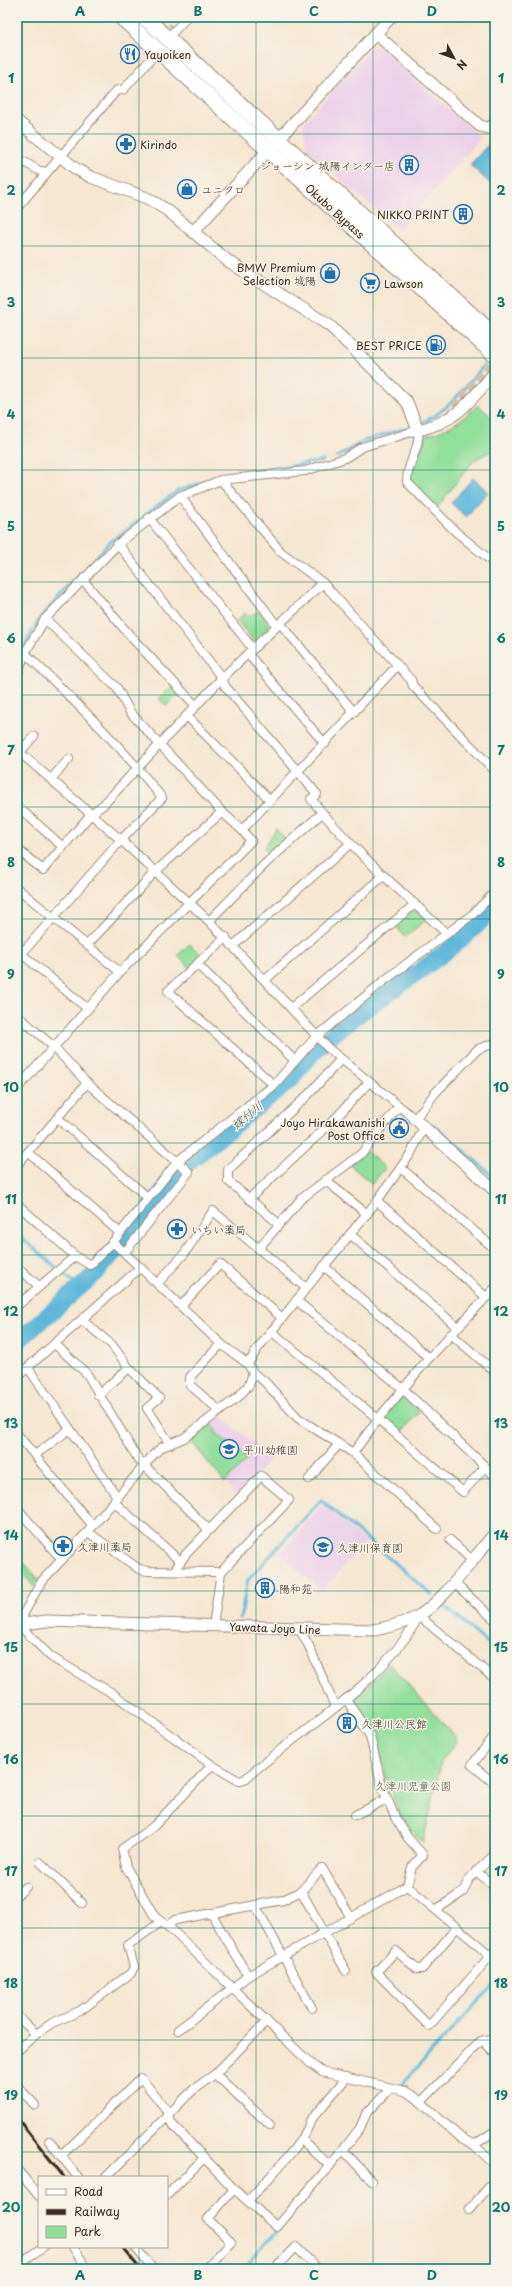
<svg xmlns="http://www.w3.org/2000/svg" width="512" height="2286" font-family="'Playpen Sans','Klee One',sans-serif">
<rect width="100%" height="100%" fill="#f7f3e8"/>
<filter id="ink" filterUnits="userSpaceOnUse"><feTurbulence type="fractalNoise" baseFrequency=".025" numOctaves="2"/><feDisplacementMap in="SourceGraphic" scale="8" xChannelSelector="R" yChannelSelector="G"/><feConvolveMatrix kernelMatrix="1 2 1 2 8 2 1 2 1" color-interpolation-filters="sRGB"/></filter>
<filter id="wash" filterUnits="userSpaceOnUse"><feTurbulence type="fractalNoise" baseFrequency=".012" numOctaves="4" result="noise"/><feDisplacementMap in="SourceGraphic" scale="16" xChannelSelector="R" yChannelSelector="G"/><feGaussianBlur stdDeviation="0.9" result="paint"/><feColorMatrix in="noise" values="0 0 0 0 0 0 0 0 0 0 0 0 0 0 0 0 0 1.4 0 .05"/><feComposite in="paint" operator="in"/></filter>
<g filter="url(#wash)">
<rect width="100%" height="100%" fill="#f5e7d1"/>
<!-- built -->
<g fill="#edd1e9">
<path d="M372,46L380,47L481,138L398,230L307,149L303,124Z"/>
<path d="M220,1415L271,1458L237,1496L190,1440Z"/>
<path d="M323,1504L365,1542L322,1591L280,1553Z"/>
</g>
<!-- green -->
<g fill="#92df9c" stroke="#66845d">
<path d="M478,405L495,420V449L474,460L436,509L414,487L410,479L426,435C448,431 462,420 478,405Z"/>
<path d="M259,611L270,626L254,642L237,620L245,613L249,617Z"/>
<path d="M172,686L180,693L166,706L159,699Z"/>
<path d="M276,829L285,838L270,854L264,848Z"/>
<path d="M411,911L419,912L427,919L405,937L395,925Z"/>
<path d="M190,944L203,957L191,969L178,955Z"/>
<path d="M366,1151L385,1168L372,1184L350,1165Z"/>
<path d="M404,1398L419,1412L401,1433L385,1418V1414L399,1399Z"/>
<path d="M211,1423L216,1430L215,1432L247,1459L225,1483L190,1440Z"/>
<path d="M17,1555L39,1580L34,1587L17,1567Z"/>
<path d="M390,1664L457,1739L456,1743L442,1759L423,1842C392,1820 386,1769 374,1736C369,1726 362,1717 355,1707L357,1696Z"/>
</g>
<!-- water -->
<g fill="#5eb8db" stroke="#4c717c">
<path d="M495,137V188L470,165Z"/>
<path d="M473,478L488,492L466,517L451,503Z"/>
</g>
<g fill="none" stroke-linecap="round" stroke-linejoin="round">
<!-- stream -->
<g stroke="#5eb8db" stroke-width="3">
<path d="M421,423C449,411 466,386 485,364"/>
<path d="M337,457L364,441L406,428"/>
<path d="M220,477L323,461"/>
<path d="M25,646L38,620L110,542L177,491L207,481"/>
<path d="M163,735L170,728"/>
<path d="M143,757L152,746"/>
<path d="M98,804L111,791"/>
<path d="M434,1125L495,1178"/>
<path d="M17,1234L57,1268"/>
<path d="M63,1273L80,1288"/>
<path d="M442,1604L495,1650"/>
<path d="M240,1619L248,1580L321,1500L432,1595"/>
<path d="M401,2085L495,1983"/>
<path d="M243,2269L279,2229"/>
</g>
<!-- river -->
<path stroke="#5eb8db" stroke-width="17" d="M17,1342L95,1274L127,1238L180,1169L292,1079C310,1051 335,1032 362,1012C405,980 460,947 495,907"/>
</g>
</g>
<g filter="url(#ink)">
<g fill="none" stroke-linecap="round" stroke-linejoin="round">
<!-- street-tunnel -->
<g stroke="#d0c1ad" stroke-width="8" stroke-dasharray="8 4" stroke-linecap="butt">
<path d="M147,55L173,26"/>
<path d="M450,418L452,409L495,359"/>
</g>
<!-- street casing -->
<g stroke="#988878" stroke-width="10">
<g id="street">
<path d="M168,38L187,17"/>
<path d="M17,158L40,171L47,172"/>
<path d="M17,208L117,90H123L158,51"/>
<path d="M221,480L281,552L323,583L411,680L413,686L495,771"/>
<path d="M180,496L277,626"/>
<path d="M149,518L253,649"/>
<path d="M118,544L222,678L225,686L317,794L311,799C351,849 400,890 447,934"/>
<path d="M83,580L132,638L196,706"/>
<path d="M45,619L117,688L130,712L222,812L242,830L397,666"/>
<path d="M280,623L354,712"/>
<path d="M248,654L325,744"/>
<path d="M17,675L25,653L45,619L118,544L180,496L221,480L305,471L345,458L362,447L418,430C421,448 406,464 407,482L456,532L495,564"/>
<path d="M187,716L270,800"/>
<path d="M17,750L121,840L209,921L328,1048L415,1119L436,1092L478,1049L495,1043"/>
<path d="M20,752L34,736"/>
<path d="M51,779L69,759"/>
<path d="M17,806L63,847"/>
<path d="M17,849L43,870L91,814L103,805L222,678L323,583"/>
<path d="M17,888L120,972"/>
<path d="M209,921L265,864L322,813"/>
<path d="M226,937L168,991L274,1085"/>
<path d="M88,944L155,872L222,812"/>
<path d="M234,945L350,844"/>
<path d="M17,950L88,1009"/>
<path d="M17,959L121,840L162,798C121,745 73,700 25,653"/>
<path d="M198,965L295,1061"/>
<path d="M265,980L383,876"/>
<path d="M291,1008L415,904"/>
<path d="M17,1015L55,1048L87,1083L189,1172L125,1252"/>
<path d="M17,1089L120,972L251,841L242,830"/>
<path d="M59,1119L147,1197"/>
<path d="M423,1129L411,1153L377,1201L258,1348L248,1364L253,1373L249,1385L237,1398L184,1438L162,1447L154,1454L93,1526L41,1582L23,1615L24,1630L51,1657L112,1693L212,1765L239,1781L244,1780C302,1727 381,1687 419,1616L495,1679"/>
<path d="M28,1152L120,1233"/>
<path d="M17,1165L87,1083"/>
<path d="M401,1168L495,1249"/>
<path d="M325,1180L367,1214"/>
<path d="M249,1199L334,1120L369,1082"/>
<path d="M377,1201L486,1297"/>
<path d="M17,1204L75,1256"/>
<path d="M279,1224L228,1181V1170L308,1095L341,1059"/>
<path d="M350,1234L457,1327"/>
<path d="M113,1242L221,1344L248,1364"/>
<path d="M259,1248L301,1199L361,1154L399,1106"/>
<path d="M324,1266L429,1358"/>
<path d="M17,1267L39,1286"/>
<path d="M158,1283L184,1254L213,1211L306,1288"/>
<path d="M296,1300L403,1389L495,1476"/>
<path d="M17,1306L75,1256L90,1265L113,1242L178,1161L274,1085L316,1037L385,980L473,914L495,892"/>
<path d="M181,1306L220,1264L281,1317"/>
<path d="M82,1320L112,1345L129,1368"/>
<path d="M271,1331L378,1419L463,1492L485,1467"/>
<path d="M451,1334L495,1372"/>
<path d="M55,1344L87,1374L138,1459L209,1530"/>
<path d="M28,1368L118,1498"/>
<path d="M253,1373L264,1381L298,1418L353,1453L378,1419L429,1358L495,1288"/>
<path d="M17,1377L141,1267"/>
<path d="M98,1395L129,1368L159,1398L147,1408L170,1444"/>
<path d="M220,1411L190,1385V1377L221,1344"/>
<path d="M17,1434L93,1526"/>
<path d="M353,1453L437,1529"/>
<path d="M35,1455L70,1429"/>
<path d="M309,1479L339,1444"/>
<path d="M114,1502L180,1561"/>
<path d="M17,1508L62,1560"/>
<path d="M88,1532L139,1569L147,1571L221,1572L213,1626"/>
<path d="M450,1540L472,1560"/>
<path d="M174,1571L186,1554L261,1476L289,1500L221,1572"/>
<path d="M453,1582L495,1620"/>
<path d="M299,1629L309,1646L335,1707"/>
<path d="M495,1735L472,1765L495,1784"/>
<path d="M212,1765L154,1826L122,1849L126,1867L155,1917L171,1929L311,2064L322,2072L405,2091L415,2097L460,2137L474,2145L495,2165"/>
<path d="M355,1815L387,1799"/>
<path d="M40,1862L82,1903"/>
<path d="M476,1871L495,1887"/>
<path d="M407,1886L495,1959"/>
<path d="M301,1891L346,1971"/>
<path d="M17,1895L26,1887"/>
<path d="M255,1905L312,2008"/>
<path d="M437,1909L463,1892L469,1879L495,1854"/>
<path d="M211,1913L248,1976"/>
<path d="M167,1926L175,1920L283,1900L301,1891L322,1868L351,1918"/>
<path d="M457,1927L422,1969H417L396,1951L376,1972L429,2026L491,1955"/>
<path d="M17,2016L36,2034"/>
<path d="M178,2030L248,1976L407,1886L412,1867L423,1855L408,1838L396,1819L382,1787L370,1736L346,1699"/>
<path d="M486,2040V2044L495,2053"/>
<path d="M17,2051L36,2034L52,2023L80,2011L131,1973L134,1967L128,1945L161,1922"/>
<path d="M215,2074L270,2125"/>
<path d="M17,2086L35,2105"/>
<path d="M421,2102L481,2041L491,2039L495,2034"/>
<path d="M301,2139L330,2166"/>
<path d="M49,2141L78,2177"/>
<path d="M474,2145L495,2131"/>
<path d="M343,2150L372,2181"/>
<path d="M61,2156L141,2078L165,2108L172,2124L234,2189L277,2227L343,2150L360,2128L366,2114L391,2088"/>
<path d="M17,2174L19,2172L39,2196"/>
<path d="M106,2177L194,2089L215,2074L267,2021"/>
<path d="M167,2195L204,2158"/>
<path d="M248,2201C263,2183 306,2142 310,2121L347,2077"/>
<path d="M469,2210L495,2180"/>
<path d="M73,2247L87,2269"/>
<path d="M135,2247L153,2269"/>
<path d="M17,2265L43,2247"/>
<path d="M206,2269L231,2242L208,2219L234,2189"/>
<path d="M275,2269L296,2247L318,2269"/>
</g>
</g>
<!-- secondary casing -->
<g stroke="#988878" stroke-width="13">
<g id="secondary">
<path d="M376,34L480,126L489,128L495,124"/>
<path d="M17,121L76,169L91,177L147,198L167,210L228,261L330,326L407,402L418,430C458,421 470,401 495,372"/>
<path d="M193,232L391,17"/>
<path d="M415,1119L495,1191"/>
<path d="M17,1625L46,1621L374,1630C389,1627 407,1623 420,1615C446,1598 474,1557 495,1533"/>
</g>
</g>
<!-- highway casing -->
<g stroke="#988878" stroke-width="17">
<g id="highway">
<path d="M121,17L495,355"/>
<path d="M144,17L495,336"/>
</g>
</g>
<!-- street -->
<use href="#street" stroke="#fff" stroke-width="8"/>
<!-- secondary -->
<use href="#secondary" stroke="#fff" stroke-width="11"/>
<!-- highway -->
<use href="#highway" stroke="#fff" stroke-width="15"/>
<!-- rail -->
<g stroke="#3b2a1e" stroke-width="3">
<path d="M17,2118L64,2177"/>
<path d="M122,2247L140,2269"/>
</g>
</g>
</g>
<!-- grid -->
<path fill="none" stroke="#0f766e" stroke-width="1" stroke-opacity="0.55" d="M139,17V2177M256,17V2269M373,17V2269M17,134H495M17,246H495M17,358H495M17,470H495M17,582H495M17,695H495M17,807H495M17,919H495M17,1031H495M17,1143H495M17,1255H495M17,1367H495M17,1479H495M17,1591H495M17,1704H495M17,1816H495M17,1928H495M17,2040H495M17,2152H495M139,2247V2269"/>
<!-- icons -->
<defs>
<g id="restaurant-ring" transform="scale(1)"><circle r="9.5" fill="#f7f3e8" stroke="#1f6fb2" stroke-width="1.5"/><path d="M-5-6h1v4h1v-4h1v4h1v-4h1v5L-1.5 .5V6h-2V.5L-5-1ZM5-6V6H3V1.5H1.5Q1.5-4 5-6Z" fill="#1f6fb2"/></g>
<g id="pharmacy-ring" transform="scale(1)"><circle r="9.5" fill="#f7f3e8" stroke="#1f6fb2" stroke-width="1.5"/><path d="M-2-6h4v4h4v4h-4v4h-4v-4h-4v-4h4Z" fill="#1f6fb2"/></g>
<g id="building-ring" transform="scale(1)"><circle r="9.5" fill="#f7f3e8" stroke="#1f6fb2" stroke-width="1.5"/><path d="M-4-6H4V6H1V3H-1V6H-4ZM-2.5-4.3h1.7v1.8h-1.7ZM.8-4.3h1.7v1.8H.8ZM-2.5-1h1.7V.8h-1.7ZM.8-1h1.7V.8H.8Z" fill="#1f6fb2"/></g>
<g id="shop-ring" transform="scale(1)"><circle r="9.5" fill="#f7f3e8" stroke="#1f6fb2" stroke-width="1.5"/><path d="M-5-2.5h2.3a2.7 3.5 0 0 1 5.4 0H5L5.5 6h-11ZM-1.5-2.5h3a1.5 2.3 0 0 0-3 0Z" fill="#1f6fb2"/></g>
<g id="supermarket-ring" transform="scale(1)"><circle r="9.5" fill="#f7f3e8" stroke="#1f6fb2" stroke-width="1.5"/><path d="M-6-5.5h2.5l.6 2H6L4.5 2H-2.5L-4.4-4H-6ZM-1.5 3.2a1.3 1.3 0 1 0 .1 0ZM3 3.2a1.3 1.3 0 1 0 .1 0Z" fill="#1f6fb2"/></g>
<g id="fuel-ring" transform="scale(1)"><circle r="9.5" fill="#f7f3e8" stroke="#1f6fb2" stroke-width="1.5"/><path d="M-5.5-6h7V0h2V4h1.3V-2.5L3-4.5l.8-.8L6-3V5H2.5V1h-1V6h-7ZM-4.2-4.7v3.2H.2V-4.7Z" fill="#1f6fb2"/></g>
<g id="civic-ring" transform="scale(1)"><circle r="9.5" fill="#f7f3e8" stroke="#1f6fb2" stroke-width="1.5"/><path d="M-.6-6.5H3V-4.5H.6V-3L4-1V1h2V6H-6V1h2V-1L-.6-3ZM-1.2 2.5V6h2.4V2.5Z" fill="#1f6fb2"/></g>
<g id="school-ring" transform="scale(1)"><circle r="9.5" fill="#f7f3e8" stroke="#1f6fb2" stroke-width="1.5"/><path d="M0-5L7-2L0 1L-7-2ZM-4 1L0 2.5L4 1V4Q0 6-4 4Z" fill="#1f6fb2"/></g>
</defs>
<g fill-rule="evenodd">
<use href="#restaurant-ring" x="130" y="54"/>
<use href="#pharmacy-ring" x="126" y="144"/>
<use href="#building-ring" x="409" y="165"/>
<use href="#shop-ring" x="187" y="189"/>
<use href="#building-ring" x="463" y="214"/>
<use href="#shop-ring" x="330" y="273"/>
<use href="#supermarket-ring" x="370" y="283"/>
<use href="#fuel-ring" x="436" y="345"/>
<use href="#civic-ring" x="399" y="1128"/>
<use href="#pharmacy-ring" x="177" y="1229"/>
<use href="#school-ring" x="229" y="1449"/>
<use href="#pharmacy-ring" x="63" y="1546"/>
<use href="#school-ring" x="323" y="1547"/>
<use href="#building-ring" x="265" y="1588"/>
<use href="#building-ring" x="347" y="1723"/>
</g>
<g text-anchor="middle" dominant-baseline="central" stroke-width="3" stroke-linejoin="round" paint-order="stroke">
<!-- poi labels -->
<g font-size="11" fill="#3b2a1e" stroke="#f7f3e8" text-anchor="start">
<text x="144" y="54">Yayoiken</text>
<text x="140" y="144">Kirindo</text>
<text x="395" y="165" text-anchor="end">ジョーシン 城陽インター店</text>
<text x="201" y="189">ユニクロ</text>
<text x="449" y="214" text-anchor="end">NIKKO PRINT</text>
<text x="316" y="267" text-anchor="end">BMW Premium<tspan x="316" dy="13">Selection 城陽</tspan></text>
<text x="384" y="283">Lawson</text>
<text x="422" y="345" text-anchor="end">BEST PRICE</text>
<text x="385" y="1122" text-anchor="end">Joyo Hirakawanishi<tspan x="385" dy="13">Post Office</tspan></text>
<text x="191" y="1229">いちい薬局</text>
<text x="243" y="1449">平川幼稚園</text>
<text x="77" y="1546">久津川薬局</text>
<text x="337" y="1547">久津川保育園</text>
<text x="279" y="1588">陽和苑</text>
<text x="361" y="1723">久津川公民館</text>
</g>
<!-- street labels -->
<g font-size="11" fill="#3b2a1e" stroke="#f7f3e8">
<text transform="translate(335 211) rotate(42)">Okubo Bypass</text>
<text transform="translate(275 1628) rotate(2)">Yawata Joyo Line</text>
</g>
<!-- park labels -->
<g font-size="11" fill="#51573e" stroke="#f7f3e8">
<text x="413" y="1785">久津川児童公園</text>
</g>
<!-- water labels -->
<g font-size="12" font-style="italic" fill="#465557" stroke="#f7f3e8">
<text transform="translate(247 1115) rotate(-39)">嫁付川</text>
</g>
</g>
<!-- margin -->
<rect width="512" height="2286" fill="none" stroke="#f7f3e8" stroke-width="44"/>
<!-- legend -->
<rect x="38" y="2176" width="130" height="72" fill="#f7f3e8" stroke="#aca397"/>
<rect x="46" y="2189" width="20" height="6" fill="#ffffff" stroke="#aca397"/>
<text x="74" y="2196" font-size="12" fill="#3b2a1e">Road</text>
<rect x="46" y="2209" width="20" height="6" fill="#3b2a1e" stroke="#aca397"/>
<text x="74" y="2216" font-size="12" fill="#3b2a1e">Railway</text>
<rect x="46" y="2226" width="20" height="12" fill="#92df9c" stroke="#aca397"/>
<text x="74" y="2236" font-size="12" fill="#3b2a1e">Park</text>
<!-- north arrow -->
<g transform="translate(454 58) rotate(131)" stroke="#f7f3e8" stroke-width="3" paint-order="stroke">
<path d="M0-3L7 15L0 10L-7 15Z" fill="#3b2a1e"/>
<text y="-6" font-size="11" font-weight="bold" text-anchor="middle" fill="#3b2a1e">N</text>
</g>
<rect x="22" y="22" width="468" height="2242" fill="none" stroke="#0f766e" stroke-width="1.5"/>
<g font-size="13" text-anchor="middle" font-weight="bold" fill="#0f766e">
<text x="80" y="16">A</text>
<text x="198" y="16">B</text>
<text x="314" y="16">C</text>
<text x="432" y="16">D</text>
<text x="11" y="83">1</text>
<text x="501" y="83">1</text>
<text x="11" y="195">2</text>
<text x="501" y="195">2</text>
<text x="11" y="307">3</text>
<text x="501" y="307">3</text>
<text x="11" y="419">4</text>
<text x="501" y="419">4</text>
<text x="11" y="531">5</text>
<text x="501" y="531">5</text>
<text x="11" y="643">6</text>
<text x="501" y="643">6</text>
<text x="11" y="755">7</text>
<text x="501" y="755">7</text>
<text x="11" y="867">8</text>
<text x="501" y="867">8</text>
<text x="11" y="979">9</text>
<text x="501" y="979">9</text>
<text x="11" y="1092">10</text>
<text x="501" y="1092">10</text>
<text x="11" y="1204">11</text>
<text x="501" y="1204">11</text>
<text x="11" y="1316">12</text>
<text x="501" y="1316">12</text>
<text x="11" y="1428">13</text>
<text x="501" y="1428">13</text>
<text x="11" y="1540">14</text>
<text x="501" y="1540">14</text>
<text x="11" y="1652">15</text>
<text x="501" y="1652">15</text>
<text x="11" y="1764">16</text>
<text x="501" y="1764">16</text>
<text x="11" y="1876">17</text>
<text x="501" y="1876">17</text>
<text x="11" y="1988">18</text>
<text x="501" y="1988">18</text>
<text x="11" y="2100">19</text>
<text x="501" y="2100">19</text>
<text x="11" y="2212">20</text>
<text x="501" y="2212">20</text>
<text x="80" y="2280">A</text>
<text x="198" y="2280">B</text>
<text x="314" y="2280">C</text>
<text x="432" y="2280">D</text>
</g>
</svg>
